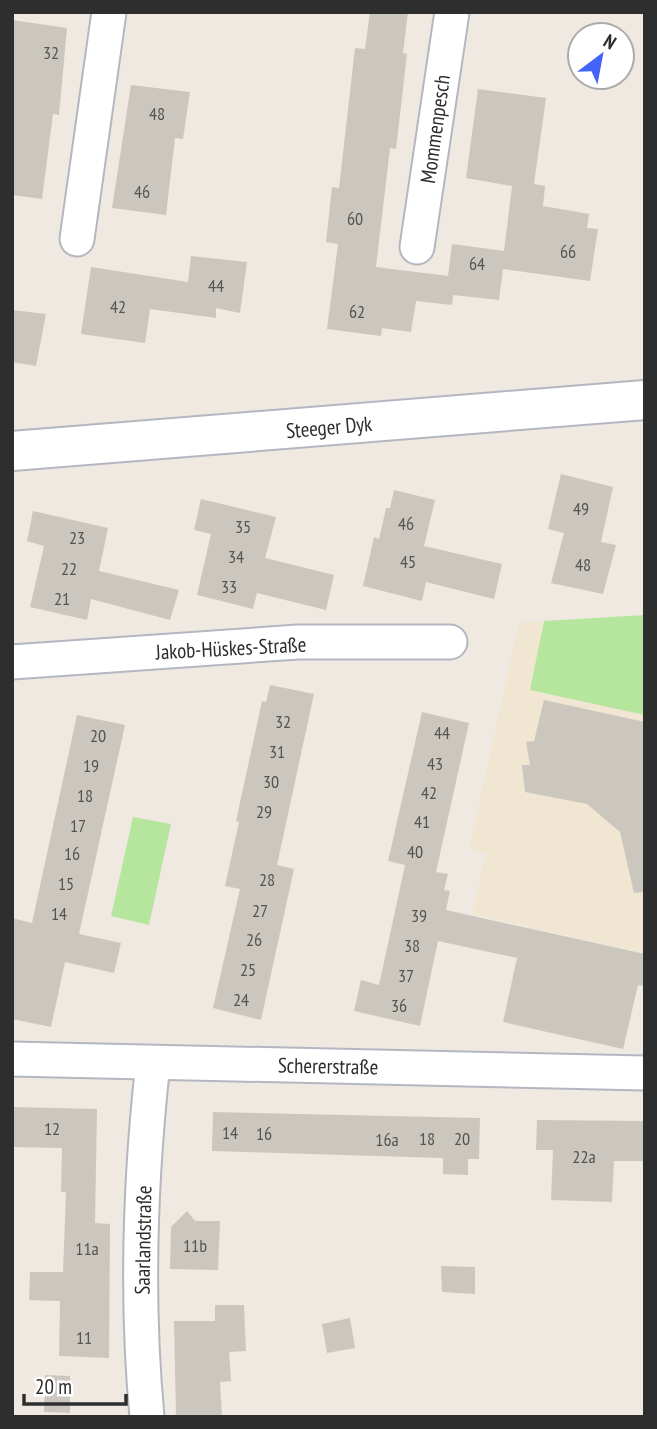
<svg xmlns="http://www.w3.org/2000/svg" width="657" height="1429" font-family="'PT Sans Narrow',sans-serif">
<rect width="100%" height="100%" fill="#efe9e1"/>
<!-- education -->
<path fill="#f0e6d1" d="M544,621L530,690L645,715V953L472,914L486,853L469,849L519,623Z"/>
<!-- green -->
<g fill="#b6e59e">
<path d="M645,615V715L530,690L544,621Z"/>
<path d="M133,817L171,824L149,925L111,916Z"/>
</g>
<!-- building -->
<g fill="#cbc7bf">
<path d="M370,12H408L403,53L407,54L396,149L390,148L376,267L448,276L452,244L504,251L512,186L466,178L478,89L546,98L534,184L545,186L543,206L589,214L587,228L598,229L590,281L503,269L499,300L453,295L452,305L416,301L411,332L382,328L381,336L327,329L338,244L326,242L332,187L339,188L355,48L365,49Z"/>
<path d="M12,20L67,28L59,115L53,114L42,199L12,195Z"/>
<path d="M131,85L190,92L183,139L175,138L166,215L112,208Z"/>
<path d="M191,256L247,262L240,313L216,308V318L150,309L145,343L81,334L91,267L188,282Z"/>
<path d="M12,310L46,314L36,366L12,362Z"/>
<path d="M561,474L613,487L601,542L616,545L603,594L551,583L564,533L548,529Z"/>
<path d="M394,490L435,500L424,546L502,564L494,599L426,582L422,601L363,586L374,537L379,539L386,508H390Z"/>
<path d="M201,499L276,517L265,558L334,575L326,610L257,593L253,609L197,595L211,534L194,530Z"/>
<path d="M33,511L108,528L99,571L179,590L170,620L91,599L87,620L30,607L44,546L27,541Z"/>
<path d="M270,685L314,694L277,865L294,869L261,1020L213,1008L240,889L225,886L239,822L236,821L262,701L266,702Z"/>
<path d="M544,700L645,722V892L634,893L620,832L587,804L525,792L522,765H530L526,742L534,741Z"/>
<path d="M422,712L469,723L436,872L448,874L444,890L450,891L446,910L645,954V986L638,985L623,1049L503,1022L517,958L438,941L420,1026L354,1011L361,980L379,985L405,865L388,861Z"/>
<path d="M77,715L125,725L79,934L121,943L114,973L65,962L51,1027L12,1019V918L32,923Z"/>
<path d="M12,1107L97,1109L95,1223L110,1224L109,1358L59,1356L60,1301L29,1300L30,1272H63L66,1192H61L62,1148L12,1147Z"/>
<path d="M213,1112L480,1118L479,1159H468V1175L443,1174V1158L212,1151Z"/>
<path d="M537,1120L645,1121V1161H614L612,1202L551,1200L553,1150H536Z"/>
<path d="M187,1211L195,1221H220L218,1270L170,1269L171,1227Z"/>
<path d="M441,1266L475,1267V1294L442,1292Z"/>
<path d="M215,1305H244L246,1351L229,1352L231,1381L220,1382L222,1417H176L174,1321H215Z"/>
<path d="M350,1318L355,1348L327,1353L322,1324Z"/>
<path d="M45,1375L70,1376V1413L44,1412Z"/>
</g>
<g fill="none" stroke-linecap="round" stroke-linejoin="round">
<!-- street casing -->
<g stroke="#b4b7c1" stroke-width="37">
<g id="street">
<path d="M77,239L109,12"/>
<path d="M417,247L452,12"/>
<path d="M12,662L298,642H450"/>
<path d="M12,1059L645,1073"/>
<path d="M147,1417C136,1300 140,1180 153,1063"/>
</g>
</g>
<!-- secondary casing -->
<g stroke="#b4b7c1" stroke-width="42">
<path id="secondary" d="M12,451L645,400"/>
</g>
<!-- street -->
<use href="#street" stroke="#fff" stroke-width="33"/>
<!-- secondary -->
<use href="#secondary" stroke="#fff" stroke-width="38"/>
</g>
<g text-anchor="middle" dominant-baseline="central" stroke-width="7" stroke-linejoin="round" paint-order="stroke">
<!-- number labels -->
<g font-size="18" fill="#555452">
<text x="51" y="52">32</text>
<text x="157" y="113">48</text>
<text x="142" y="191">46</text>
<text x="355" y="218">60</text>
<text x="568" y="251">66</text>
<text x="477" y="263">64</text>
<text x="216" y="285">44</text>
<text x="118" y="306">42</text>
<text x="357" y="311">62</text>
<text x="581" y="508">49</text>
<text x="406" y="523">46</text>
<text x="243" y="526">35</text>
<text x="77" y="537">23</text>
<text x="236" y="556">34</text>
<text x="408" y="561">45</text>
<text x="583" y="564">48</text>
<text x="69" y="568">22</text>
<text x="229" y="586">33</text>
<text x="62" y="598">21</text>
<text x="283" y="721">32</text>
<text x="442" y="732">44</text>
<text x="98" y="735">20</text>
<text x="277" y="751">31</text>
<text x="435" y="763">43</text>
<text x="91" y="765">19</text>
<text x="271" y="781">30</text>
<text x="429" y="792">42</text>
<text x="85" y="795">18</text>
<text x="264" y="811">29</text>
<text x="422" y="821">41</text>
<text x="78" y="825">17</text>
<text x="415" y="851">40</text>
<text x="72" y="853">16</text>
<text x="267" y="879">28</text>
<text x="66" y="883">15</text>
<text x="260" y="910">27</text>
<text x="59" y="913">14</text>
<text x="419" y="915">39</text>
<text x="254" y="939">26</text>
<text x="412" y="945">38</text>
<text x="248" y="969">25</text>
<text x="406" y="975">37</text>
<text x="241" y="999">24</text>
<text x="399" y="1005">36</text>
<text x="52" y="1128">12</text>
<text x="230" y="1132">14</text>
<text x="264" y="1133">16</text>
<text x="427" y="1138">18</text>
<text x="462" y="1138">20</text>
<text x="387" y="1139">16a</text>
<text x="584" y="1156">22a</text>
<text x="195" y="1245">11b</text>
<text x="87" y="1248">11a</text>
<text x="84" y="1337">11</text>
</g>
<!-- street labels -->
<g font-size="21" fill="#2e2e2e" stroke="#fff">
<text transform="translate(435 129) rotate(-82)">Mommenpesch</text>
<text transform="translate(329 427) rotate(-5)">Steeger Dyk</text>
<text transform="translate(231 648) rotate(-3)">Jakob-Hüskes-Straße</text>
<text transform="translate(328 1066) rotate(1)">Schererstraße</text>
<text transform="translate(143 1240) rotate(-89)">Saarlandstraße</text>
</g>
</g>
<!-- border -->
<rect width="657" height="1429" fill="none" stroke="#2e2e2e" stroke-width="28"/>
<!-- north arrow -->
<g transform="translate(601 56) rotate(32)"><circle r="33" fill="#ffffff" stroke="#ababab" stroke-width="2"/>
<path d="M0-5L12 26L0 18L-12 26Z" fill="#4264fb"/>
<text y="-10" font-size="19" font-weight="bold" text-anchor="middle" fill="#2e2e2e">N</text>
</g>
<!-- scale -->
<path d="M24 1394v10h102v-10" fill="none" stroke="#2e2e2e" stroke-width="3.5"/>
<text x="35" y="1394" font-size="21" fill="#2e2e2e" stroke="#ffffff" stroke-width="5" paint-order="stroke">20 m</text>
</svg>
